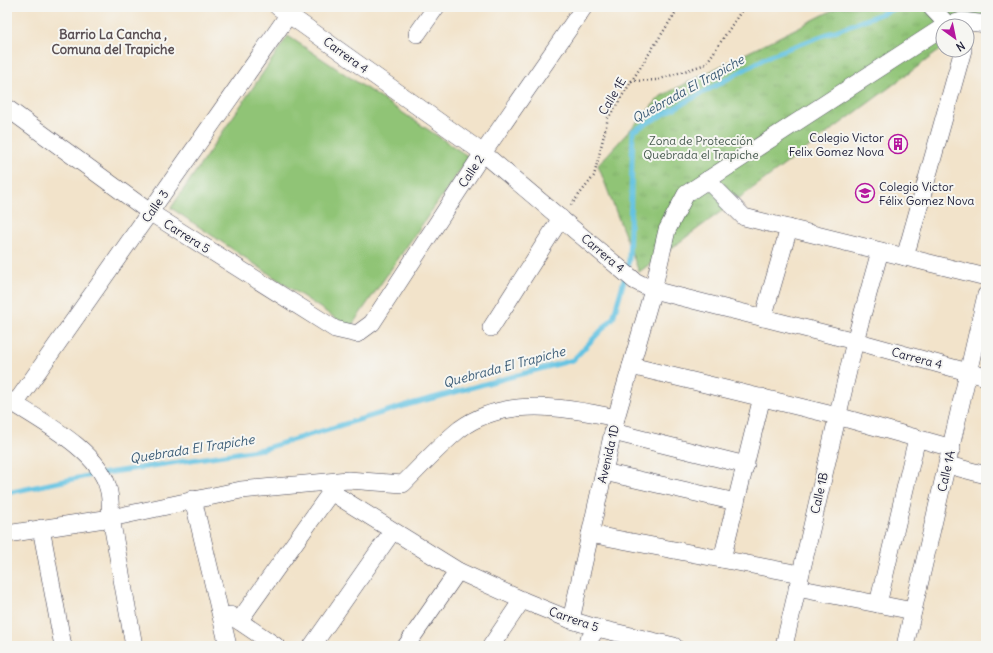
<svg xmlns="http://www.w3.org/2000/svg" width="993" height="653" font-family="Delius,sans-serif">
<defs>
<pattern id="grass-tufts" width="24" height="20" patternUnits="userSpaceOnUse"><rect width="24" height="20" fill="#90c476"/><path d="M3 7l-1-3M5 7V3M7 7l1-3M15 17l-1-3M17 17v-4M19 17l1-3" fill="none" stroke="#7ca867"/></pattern>
</defs>
<rect width="100%" height="100%" fill="#f6f6f2"/>
<filter id="ink" filterUnits="userSpaceOnUse"><feTurbulence type="fractalNoise" baseFrequency=".025" numOctaves="2"/><feDisplacementMap in="SourceGraphic" scale="8" xChannelSelector="R" yChannelSelector="G"/><feConvolveMatrix kernelMatrix="1 2 1 2 8 2 1 2 1" color-interpolation-filters="sRGB"/></filter>
<filter id="wash" filterUnits="userSpaceOnUse"><feTurbulence type="fractalNoise" baseFrequency=".012" numOctaves="4" result="noise"/><feDisplacementMap in="SourceGraphic" scale="16" xChannelSelector="R" yChannelSelector="G"/><feGaussianBlur stdDeviation="0.9" result="paint"/><feColorMatrix in="noise" values="0 0 0 0 0 0 0 0 0 0 0 0 0 0 0 0 0 1.4 0 .05"/><feComposite in="paint" operator="in"/></filter>
<g filter="url(#wash)">
<rect width="100%" height="100%" fill="#f2e3ca"/>
<!-- grass -->
<path fill="url(#grass-tufts)" stroke="#597358" d="M839,7H986C986,17 975,25 967,31V26H943V48L639,272L598,165L661,96Z"/>
<!-- garden -->
<path fill="#90c476" stroke="#597358" d="M288,36L469,157L350,328L171,208Z"/>
<g fill="none" stroke-linecap="round" stroke-linejoin="round">
<!-- stream -->
<g stroke="#64c3e2" stroke-width="5">
<path d="M627,269L629,260L633,131L771,55L899,7"/>
<path d="M7,493L87,476L263,449L407,405L573,360L613,318L625,277"/>
</g>
</g>
</g>
<g filter="url(#ink)">
<g fill="none" stroke-linecap="round" stroke-linejoin="round">
<!-- minor casing -->
<g stroke="#413f50" stroke-width="18">
<g id="minor">
<path d="M278,7L483,153L635,281L653,290L855,341L986,377"/>
<path d="M931,7L947,24"/>
<path d="M944,26L962,21L986,24"/>
<path d="M417,34L436,7"/>
<path d="M7,108L151,213L335,329L357,334L372,323L483,153L584,7"/>
<path d="M707,180L744,217L986,277"/>
<path d="M905,257L963,50"/>
<path d="M763,318L789,228"/>
<path d="M491,328L561,218"/>
<path d="M631,366L837,416L952,448"/>
<path d="M7,399C37,419 99,450 108,488C111,497 110,509 111,518L241,490L348,480L403,484C421,466 440,445 460,429C504,396 566,407 616,418"/>
<path d="M15,404L294,7"/>
<path d="M613,432L746,465"/>
<path d="M948,465L986,475"/>
<path d="M604,472L736,502L722,559"/>
<path d="M193,499L228,646"/>
<path d="M736,502L762,397"/>
<path d="M41,528L63,646"/>
<path d="M7,534L111,518L134,646"/>
<path d="M590,534L800,574"/>
<path d="M797,588L913,611"/>
<path d="M878,604L917,438"/>
<path d="M230,615L276,646"/>
<path d="M571,620L616,418L653,290L667,230L686,194L943,27"/>
<path d="M239,621L331,492L458,571L522,600L571,620L597,628L674,646"/>
<path d="M312,646L392,532"/>
<path d="M406,646L458,571"/>
<path d="M491,646L522,600"/>
<path d="M585,646L597,628"/>
<path d="M784,646L855,341L880,251"/>
<path d="M905,646L986,295"/>
</g>
</g>
<!-- path -->
<g stroke="#413f50" stroke-width="2.5" stroke-dasharray="1 3" stroke-linecap="butt">
<path d="M631,81L657,80L706,64L744,7"/>
<path d="M571,205L594,176L608,118L679,7"/>
</g>
<!-- minor -->
<use href="#minor" stroke="#fff" stroke-width="17"/>
</g>
</g>
<!-- icons -->
<defs>
<g id="building-ring" transform="scale(1)"><circle r="9.5" fill="#f6f6f2" stroke="#b5179e" stroke-width="1.5"/><path d="M-4-6H4V6H1V3H-1V6H-4ZM-2.5-4.3h1.7v1.8h-1.7ZM.8-4.3h1.7v1.8H.8ZM-2.5-1h1.7V.8h-1.7ZM.8-1h1.7V.8H.8Z" fill="#b5179e"/></g>
<g id="school-ring" transform="scale(1)"><circle r="9.5" fill="#f6f6f2" stroke="#b5179e" stroke-width="1.5"/><path d="M0-5L7-2L0 1L-7-2ZM-4 1L0 2.5L4 1V4Q0 6-4 4Z" fill="#b5179e"/></g>
</defs>
<g fill-rule="evenodd">
<use href="#building-ring" x="898" y="144"/>
<use href="#school-ring" x="865" y="193"/>
</g>
<g text-anchor="middle" dominant-baseline="central" stroke-width="4" stroke-linejoin="round" paint-order="stroke">
<!-- street labels -->
<g font-size="12" fill="#22223b" stroke="#f6f6f2">
<text transform="translate(346 55) rotate(36)">Carrera 4</text>
<text transform="translate(612 96) rotate(-59)">Calle 1E</text>
<text transform="translate(471 171) rotate(-57)">Calle 2</text>
<text transform="translate(155 206) rotate(-55)">Calle 3</text>
<text transform="translate(187 236) rotate(32)">Carrera 5</text>
<text transform="translate(603 253) rotate(40)">Carrera 4</text>
<text transform="translate(917 358) rotate(15)">Carrera 4</text>
<text transform="translate(608 454) rotate(-77)">Avenida 1D</text>
<text transform="translate(946 471) rotate(-77)">Calle 1A</text>
<text transform="translate(819 493) rotate(-77)">Calle 1B</text>
<text transform="translate(574 619) rotate(19)">Carrera 5</text>
</g>
<!-- poi labels -->
<g font-size="12" fill="#22223b" stroke="#f6f6f2" text-anchor="end">
<text x="884" y="137">Colegio Victor<tspan x="884" dy="14">Felix Gomez Nova</tspan></text>
<text x="879" y="186" text-anchor="start">Colegio Victor<tspan x="879" dy="14">Félix Gomez Nova</tspan></text>
</g>
<!-- park labels -->
<g font-size="12" fill="#485b50" stroke="#f6f6f2">
<text x="701" y="140">Zona de Protección<tspan x="701" dy="14">Quebrada el Trapiche</tspan></text>
</g>
<!-- neighbourhood labels -->
<g font-size="13" font-weight="bold" fill="#5a4f53" stroke="#f6f6f2">
<text x="113" y="34">Barrio La Cancha ,<tspan x="113" dy="15">Comuna del Trapiche</tspan></text>
</g>
<!-- water labels -->
<g font-size="13" font-style="italic" fill="#395a75" stroke="#f6f6f2">
<text transform="translate(688 89) rotate(-29)">Quebrada El Trapiche</text>
<text transform="translate(504 367) rotate(-15)">Quebrada El Trapiche</text>
<text transform="translate(192 449) rotate(-9)">Quebrada El Trapiche</text>
</g>
</g>
<!-- margin -->
<rect width="993" height="653" fill="none" stroke="#f6f6f2" stroke-width="24"/>
<!-- north arrow -->
<g transform="translate(955 38) rotate(147)"><circle r="19" fill="#f6f6f2" stroke="#a1a1a9"/>
<path d="M0-3L7 15L0 10L-7 15Z" fill="#b5179e"/>
<text y="-6" font-size="11" font-weight="bold" text-anchor="middle" fill="#22223b">N</text>
</g>
</svg>
